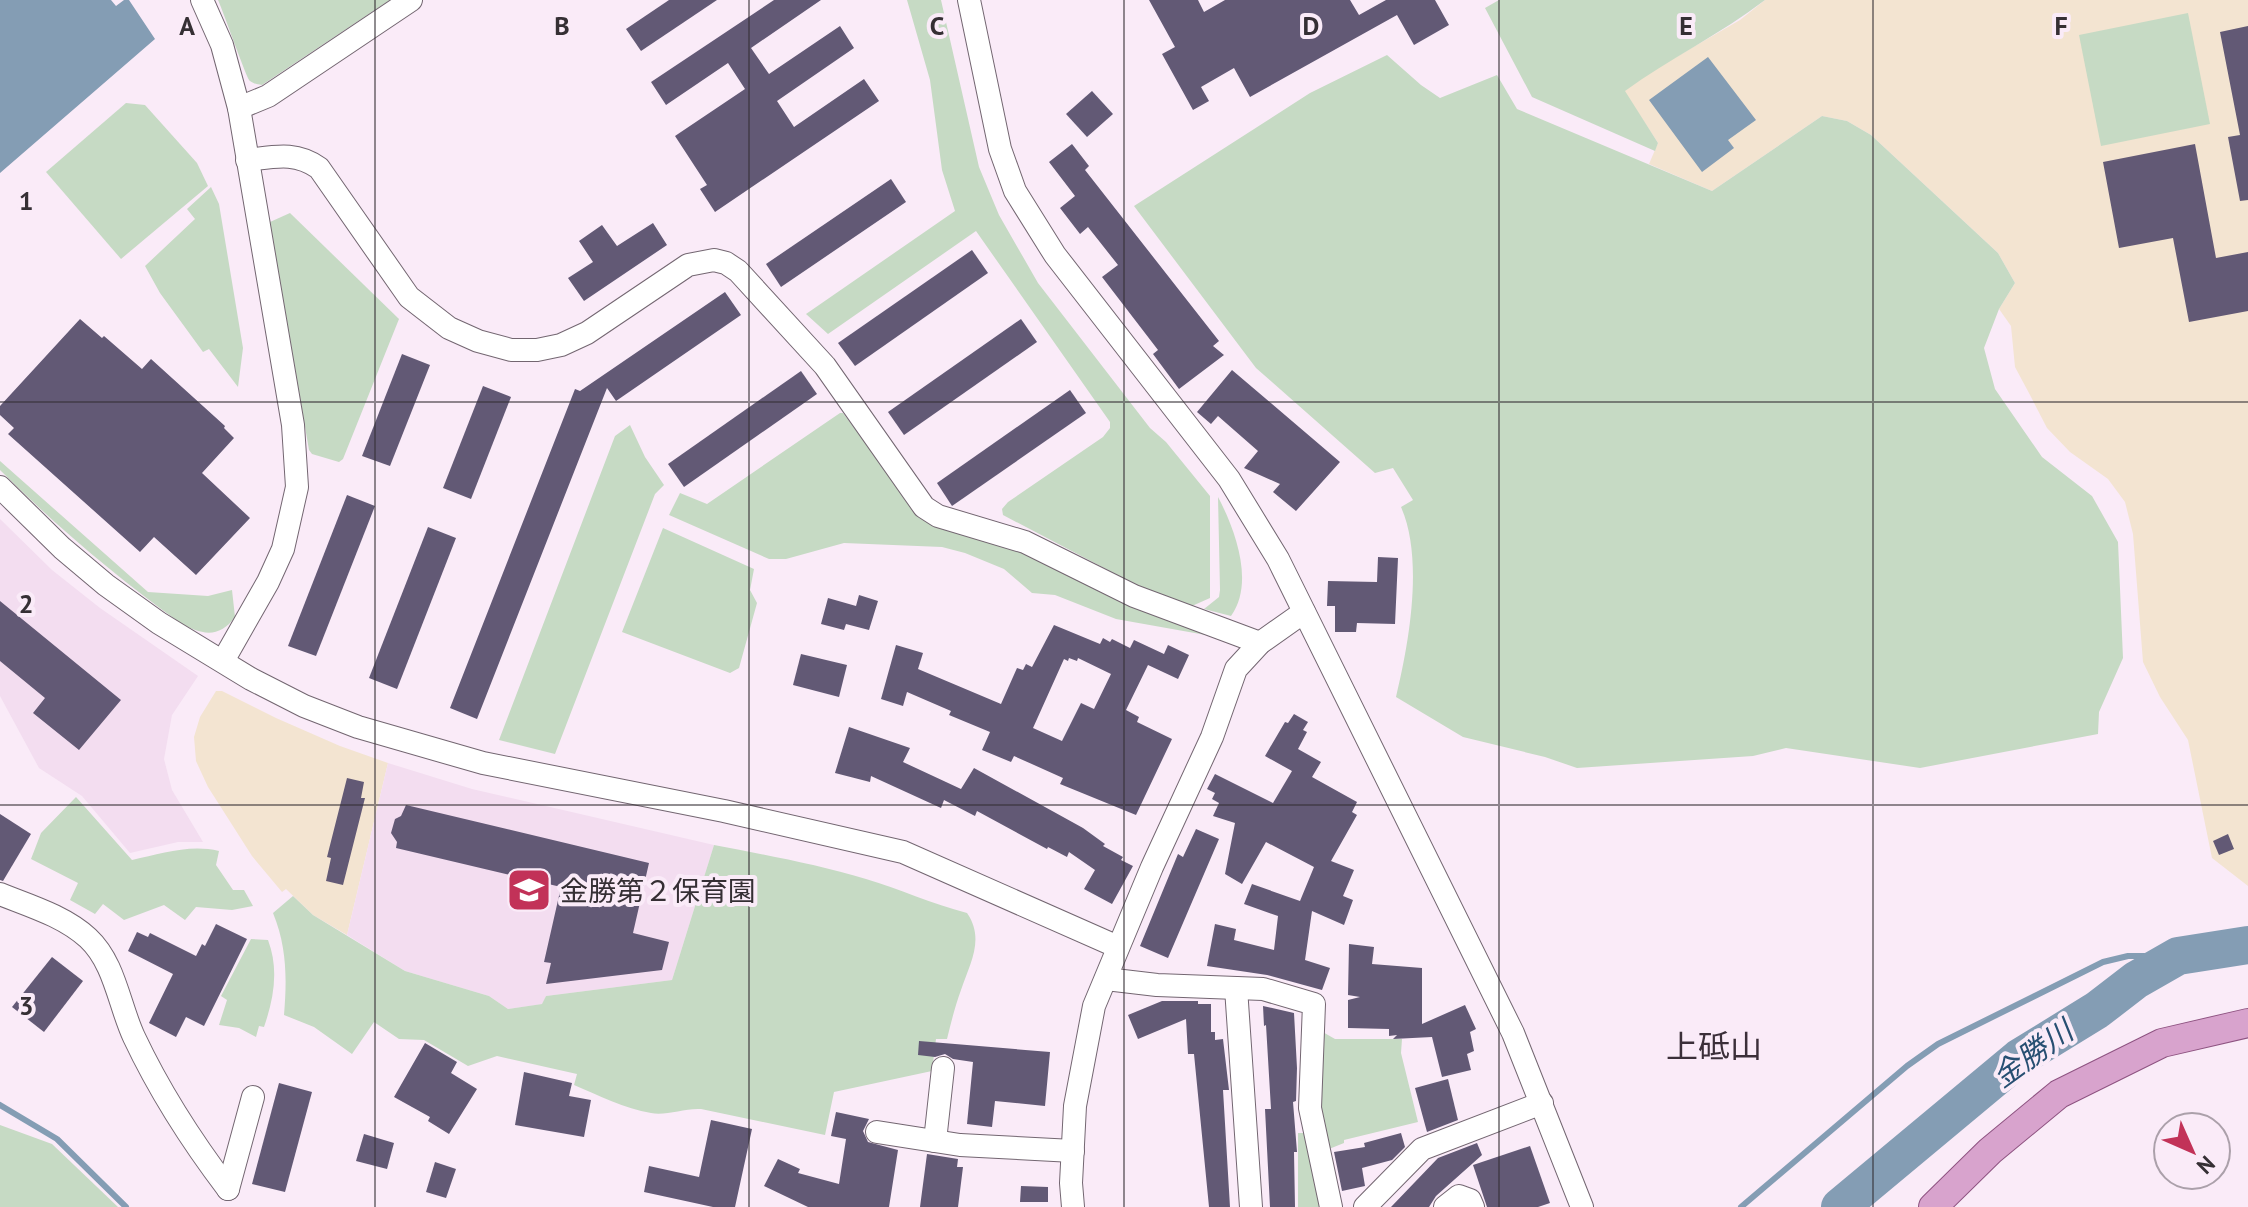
<svg xmlns="http://www.w3.org/2000/svg" width="2248" height="1207" font-family="'PT Sans','Noto Sans JP',sans-serif">
<rect width="100%" height="100%" fill="#faebf8"/>
<!-- commercial -->
<g fill="#f3e4d1">
<path d="M1765,0H2248V886L2212,858L2188,740L2160,697L2143,662L2133,534L2125,502L2108,479L2070,452L2047,428L2030,395L2015,367L2011,326L1999,309L2015,283L1998,253L1871,135L1847,121L1822,116L1712,191L1649,164L1658,143L1624,91L1650,72L1740,20Z"/>
<path d="M216,691H222L276,718L340,746L388,763L347,935L313,915L286,889L282,892L252,856L208,787L196,761L194,737L200,717Z"/>
</g>
<!-- built -->
<g fill="#f3ddf0">
<path d="M0,519L52,570L100,608L198,676L172,715L164,759L172,790L203,842H178L130,853L82,796L39,768L0,696Z"/>
<path d="M388,763L472,789L714,845L672,980L546,996L543,1004L508,1009L489,996L405,971L347,935Z"/>
</g>
<!-- green -->
<g fill="#c6dac4">
<path d="M218,0H390L262,85C257,84 254,84 250,81C246,77 224,13 218,0Z"/>
<path d="M907,0H941L979,167L999,215L1038,283L1150,428L1166,442L1210,496V598L1192,606L1142,588L1003,515L1002,509L1008,502L1103,437L1110,428V422L976,231L828,334L806,314L955,211L942,170L930,80Z"/>
<path d="M1499,0H1765C1721,34 1670,58 1625,91L1658,143L1655,151L1532,97L1485,8Z"/>
<path d="M2188,13L2210,124L2101,146L2079,35Z"/>
<path d="M1387,55L1421,85L1440,98L1497,75L1517,109L1712,191L1822,116L1847,121L1871,135L1998,253L2015,283L1999,309L1984,348L1995,389L2042,457L2092,496L2118,542L2123,658L2099,712L2098,734L1920,768L1786,748L1753,756L1577,768L1545,757L1463,737L1396,697C1409,643 1424,559 1401,507L1413,500L1393,468L1375,473L1256,368L1134,206L1310,93Z"/>
<path d="M126,103L145,105L197,163L208,186L121,259L46,172Z"/>
<path d="M211,187L219,204L243,348L238,387L209,349L203,352L160,293L145,266L195,219L187,209Z"/>
<path d="M290,213L399,319L343,459L339,462L312,454L309,450L270,222Z"/>
<path d="M840,413H843L877,458L963,532L1042,560L1217,637L1116,619L1055,595L1032,593L1004,569L965,553L942,547L844,543L786,559H769L669,515L680,493L707,504Z"/>
<path d="M630,425L645,457L664,485L655,494L555,754L499,740L615,436Z"/>
<path d="M0,461L148,592L208,596L232,590L235,617C219,639 201,635 179,622C115,576 56,526 0,470Z"/>
<path d="M1218,497C1235,529 1255,583 1231,616L1204,609L1219,597L1220,590Z"/>
<path d="M663,528L754,569L750,590L757,603L739,668L730,673L622,632Z"/>
<path d="M76,797L132,860C161,854 189,844 219,851L216,865L233,890H244L253,906L232,910L196,907L185,920L164,905L124,920L103,904L95,914L70,900L78,883L31,859L41,833Z"/>
<path d="M714,845C766,855 816,864 866,879C900,889 932,904 967,913C985,939 970,963 961,990C955,1006 951,1023 947,1039H936L932,1071L834,1092L825,1135L701,1109C684,1108 666,1116 651,1113C625,1109 598,1095 574,1085L577,1074L497,1056L468,1066L424,1040L399,1039L374,1022L352,1054L314,1027L284,1015C287,979 287,947 273,913L293,896L313,915L405,971L489,996L508,1009L542,1004L546,996L672,980Z"/>
<path d="M251,939L268,940C279,969 274,998 264,1027L259,1026L256,1037L239,1028L219,1025L227,1000L221,996Z"/>
<path d="M1321,1031L1335,1039H1402L1401,1053L1418,1122L1344,1140V1143L1329,1149L1320,1119Z"/>
<path d="M0,1125L52,1144L118,1207H0Z"/>
<path d="M1298,1133H1305L1320,1207H1298Z"/>
</g>
<!-- water -->
<g fill="#849db4">
<path d="M0,0H111L116,6L124,0H129L155,39L0,173Z"/>
<path d="M1708,57L1756,120L1728,140L1734,148L1702,172L1649,100Z"/>
</g>
<g fill="none" stroke-linecap="round" stroke-linejoin="round">
<!-- stream -->
<g stroke="#849db4" stroke-width="6">
<path d="M0,1105L57,1139L126,1207"/>
<path d="M1741,1207L1907,1066L1938,1044L2103,962L2128,956H2178"/>
</g>
<!-- river -->
<path stroke="#849db4" stroke-width="38" d="M1840,1207L2019,1058L2097,1010L2136,980L2178,956L2248,945"/>
</g>
<!-- building -->
<g fill="#625975" fill-rule="evenodd">
<path d="M669,0H717L641,51L626,29Z"/>
<path d="M774,0H821L751,48L769,74L840,26L854,48L777,101L794,127L864,79L879,101L715,212L700,189L707,185L675,136L745,89L728,63L666,105L651,82Z"/>
<path d="M1149,0H1198L1204,12L1225,0H1350L1359,15L1386,0H1435L1449,25L1414,45L1397,15L1250,97L1234,68L1201,87L1209,101L1193,110L1162,54L1175,47Z"/>
<path d="M2248,26V200L2240,201L2228,137L2240,135L2220,32Z"/>
<path d="M1092,91L1113,114L1087,137L1066,114Z"/>
<path d="M1072,144L1089,166L1085,170L1219,341L1213,346L1224,355L1179,389L1153,354L1158,350L1102,277L1118,265L1088,227L1080,234L1060,208L1075,196L1049,162Z"/>
<path d="M2195,144L2216,258L2248,252V311L2189,322L2173,238L2119,248L2103,162Z"/>
<path d="M891,179L906,202L781,287L766,264Z"/>
<path d="M653,223L667,245L584,301L568,278L593,262L579,241L602,225L617,246Z"/>
<path d="M972,250L988,273L855,366L838,343Z"/>
<path d="M725,292L741,315L616,401L607,388L477,719L450,708L575,389L580,391Z"/>
<path d="M80,319L102,338L104,336L142,369L151,359L225,426L224,428L234,438L202,473L250,518L196,575L154,537L140,552L8,434L14,428L0,415V406Z"/>
<path d="M1021,319L1037,342L904,435L888,412Z"/>
<path d="M402,354L430,365L390,466L362,456Z"/>
<path d="M1232,370L1340,462L1296,511L1273,492L1280,484L1244,468L1258,451L1218,416L1211,424L1197,412Z"/>
<path d="M801,371L817,394L684,487L668,464Z"/>
<path d="M483,386L511,397L471,499L443,488Z"/>
<path d="M1070,390L1086,413L952,506L937,483Z"/>
<path d="M347,495L375,506L316,656L288,646Z"/>
<path d="M428,527L456,538L397,689L369,678Z"/>
<path d="M1378,557L1398,558L1395,624L1357,623L1356,632H1335V606H1327L1328,581L1377,582Z"/>
<path d="M859,595L878,601L869,630L846,624L844,630L821,624L828,598L856,606Z"/>
<path d="M0,601L121,700L79,750L33,713L45,698L0,661Z"/>
<path d="M1054,625L1100,644L1103,638L1110,642L1112,639L1130,648L1134,640L1164,654L1168,645L1189,655L1178,679L1148,665L1126,710L1139,717L1137,722L1172,739L1136,815L1060,784L1063,778L1014,756L1011,762L982,750L990,732L949,715L951,711L907,692L903,706L881,699L896,645L923,653L918,669L1001,704L1017,668L1023,670L1026,664L1032,667ZM1069,658L1077,661L1078,658L1111,674L1094,709L1081,703L1062,741L1033,728L1064,659L1068,661Z"/>
<path d="M801,654L847,665L839,697L793,685Z"/>
<path d="M1294,714L1308,722L1303,730L1307,732L1298,749L1321,762L1312,777L1357,802L1352,812L1357,815L1331,861L1354,870L1343,896L1353,900L1344,925L1312,911L1305,960L1330,968L1322,990L1267,975L1207,966L1215,924L1236,929L1234,940L1274,950L1278,916L1244,904L1252,884L1300,901L1314,867L1266,842L1242,884L1225,874L1235,823L1213,816L1219,803L1212,799L1215,793L1207,789L1215,774L1273,803L1292,771L1265,756L1285,722L1288,723Z"/>
<path d="M849,727L910,748L903,762L961,789L974,768L1083,828L1105,844L1103,846L1123,857L1121,860L1133,866L1112,904L1084,889L1095,870L1069,852L1067,857L1048,847L1047,849L977,811L975,816L944,800L941,808L871,776L870,782L835,773Z"/>
<path d="M347,778L364,782L361,798H365L343,885L326,881L331,858L327,857Z"/>
<path d="M406,805L649,863L633,933L669,942L662,970L546,984L551,963L544,962L561,887L396,848L397,842L391,833L395,819L401,816Z"/>
<path d="M0,814L31,834L3,881L0,880Z"/>
<path d="M1196,829L1219,839L1168,958L1140,946L1178,854L1183,857Z"/>
<path d="M2228,834L2234,849L2219,855L2213,841Z"/>
<path d="M216,924L247,939L204,1026L186,1017L176,1037L149,1023L173,974L128,951L137,932L148,937L150,933L196,956L202,944L205,946Z"/>
<path d="M1349,944L1374,947L1372,964L1422,968V1024L1465,1005L1476,1029L1470,1032L1474,1051L1467,1054L1471,1070L1442,1077L1432,1037L1393,1039L1397,1035L1389,1036V1029L1348,1028V1000L1360,997L1348,995Z"/>
<path d="M52,957L83,981L44,1032L12,1007Z"/>
<path d="M1162,1001H1198V1004H1211V1032H1215V1040L1223,1039L1229,1090H1223L1230,1207H1209L1194,1054H1188L1186,1019L1138,1039L1128,1015Z"/>
<path d="M1263,1006L1294,1013L1297,1068L1296,1101L1293,1102L1297,1152H1294L1295,1207H1270L1265,1109H1271L1266,1025L1264,1026Z"/>
<path d="M919,1041L1050,1052L1045,1106L995,1101L992,1127L967,1124L973,1062L953,1059L945,1054L935,1057L918,1055Z"/>
<path d="M425,1043L457,1062L451,1073L477,1089L449,1134L428,1121L430,1117L394,1097Z"/>
<path d="M524,1072L572,1083L569,1096L591,1100L584,1137L515,1125Z"/>
<path d="M1448,1079L1458,1120L1427,1132L1415,1088Z"/>
<path d="M279,1083L312,1092L285,1192L252,1184Z"/>
<path d="M836,1112L869,1119L863,1131L868,1142L898,1150L889,1207H808L764,1186L778,1159L800,1169L798,1173L839,1184L846,1139L831,1136Z"/>
<path d="M711,1120L752,1129L735,1207H713L644,1192L649,1166L699,1177Z"/>
<path d="M1401,1133L1405,1147L1392,1160L1362,1168L1365,1186L1342,1191L1334,1152L1365,1147L1364,1143Z"/>
<path d="M364,1134L394,1143L387,1169L356,1161Z"/>
<path d="M1477,1143L1482,1155L1436,1196L1429,1207H1391L1438,1158Z"/>
<path d="M1530,1146L1550,1203L1538,1207H1487L1473,1165Z"/>
<path d="M927,1154L958,1159L957,1167H963L958,1207H920Z"/>
<path d="M435,1162L456,1169L446,1198L426,1192Z"/>
<path d="M1021,1186L1048,1187V1202H1020Z"/>
</g>
<g fill="none" stroke-linecap="round" stroke-linejoin="round">
<!-- minor casing -->
<g stroke="#736671" stroke-width="24">
<g id="minor">
<path d="M202,0L222,45L239,108L293,425L297,487L283,549L268,582L223,661"/>
<path d="M969,0L1000,149L1015,191L1055,255L1229,479L1278,559L1513,1033L1582,1207"/>
<path d="M239,108L268,96L411,0"/>
<path d="M247,160C274,157 295,151 319,168L409,297L449,328L478,341L511,350H537L561,345L587,333L688,265L714,260L726,263L738,271L825,366L924,507L938,516L1025,542L1134,596L1260,643"/>
<path d="M0,487L62,548L106,585L159,623L251,679L304,706L358,727L483,763L724,811L903,852L1118,947"/>
<path d="M0,894C30,906 64,916 88,938C115,963 119,1005 134,1037C159,1090 193,1143 228,1189"/>
<path d="M1106,979L1157,985L1263,989L1314,1004L1310,1108L1331,1207"/>
<path d="M1236,988L1251,1207"/>
<path d="M877,1132L960,1145L1073,1151"/>
<path d="M935,1141L943,1068"/>
<path d="M228,1189L253,1097"/>
<path d="M1073,1207L1071,1183L1075,1106L1094,1006L1152,867L1212,737L1236,669L1260,643L1304,612"/>
<path d="M1365,1207L1422,1149L1542,1103"/>
<path d="M1445,1207L1459,1196L1470,1200L1473,1207"/>
</g>
</g>
<!-- major casing -->
<g stroke="#8e5381" stroke-width="30">
<path id="major" d="M1933,1207L1990,1151L2059,1094L2162,1043L2248,1023"/>
</g>
<!-- minor -->
<use href="#minor" stroke="#fff" stroke-width="22"/>
<!-- major -->
<use href="#major" stroke="#d8a3cd" stroke-width="28"/>
</g>
<!-- grid -->
<path fill="none" stroke="#352f34" stroke-width="2" stroke-opacity="0.55" d="M375,0V1207M749,0V1207M1124,0V1207M1499,0V1207M1873,0V1207M0,402H2248M0,805H2248"/>
<!-- icons -->
<defs>
<g id="school-square" transform="scale(2.3)"><rect x="-9" y="-9" width="18" height="18" rx="4" fill="#c23258" stroke="#faebf8"/><path d="M0-5L7-2L0 1L-7-2ZM-4 1L0 2.5L4 1V4Q0 6-4 4Z" fill="#fff"/></g>
</defs>
<g fill-rule="evenodd">
<use href="#school-square" x="529" y="890"/>
</g>
<g text-anchor="middle" dominant-baseline="central" stroke-width="8" stroke-linejoin="round" paint-order="stroke">
<!-- poi labels -->
<g font-size="28" fill="#352f34" stroke="#faebf8" text-anchor="start">
<text x="560" y="890">金勝第２保育園</text>
</g>
<!-- water labels -->
<g font-size="30" font-style="italic" fill="#274f72" stroke="#faebf8">
<text transform="translate(2032 1053) rotate(-36)">金勝川</text>
</g>
<!-- quarter labels -->
<g font-size="32" fill="#3b2f39" stroke="#faebf8">
<text x="1714" y="1046">上砥山</text>
</g>
</g>
<g font-size="26" text-anchor="middle" font-weight="bold" fill="#352f34" stroke="#faebf8" stroke-width="8" stroke-linejoin="round" paint-order="stroke">
<text x="187" y="35">A</text>
<text x="562" y="35">B</text>
<text x="937" y="35">C</text>
<text x="1311" y="35">D</text>
<text x="1686" y="35">E</text>
<text x="2061" y="35">F</text>
<text x="26" y="210">1</text>
<text x="26" y="613">2</text>
<text x="26" y="1015">3</text>
</g>
<!-- north arrow -->
<g transform="translate(2192 1151) rotate(135)"><circle r="38" fill="#faebf8" stroke="#aba0aa" stroke-width="2"/>
<path d="M0-6L14 30L0 20L-14 30Z" fill="#c23258"/>
<text y="-12" font-size="22" font-weight="bold" text-anchor="middle" fill="#352f34">N</text>
</g>
</svg>
